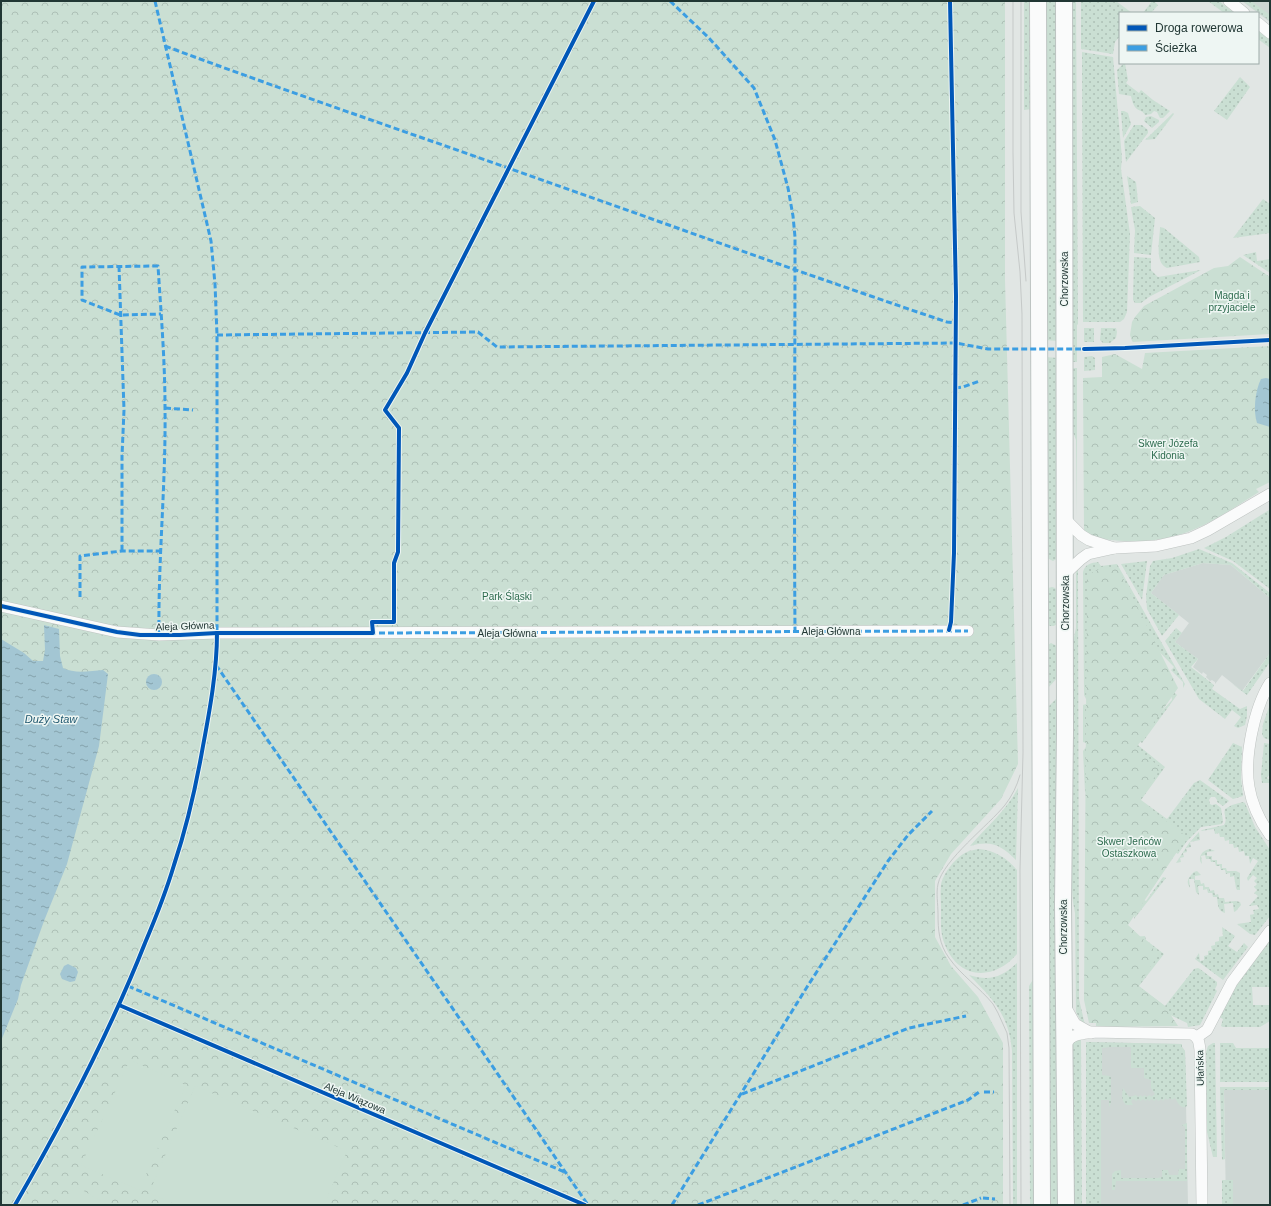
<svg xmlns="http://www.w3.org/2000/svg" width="1271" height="1206" font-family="Arial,sans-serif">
<defs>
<pattern id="grass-dots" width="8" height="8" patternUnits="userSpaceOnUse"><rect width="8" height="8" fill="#cadfd3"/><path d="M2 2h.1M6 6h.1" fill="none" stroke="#adc0b6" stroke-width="1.8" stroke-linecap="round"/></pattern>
<pattern id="park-crowns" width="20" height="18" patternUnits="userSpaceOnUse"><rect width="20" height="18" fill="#cadfd3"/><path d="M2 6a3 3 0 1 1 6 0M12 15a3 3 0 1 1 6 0" fill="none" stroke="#adc0b6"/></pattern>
<pattern id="water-ripples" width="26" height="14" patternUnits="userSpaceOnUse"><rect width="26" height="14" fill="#a3c6d3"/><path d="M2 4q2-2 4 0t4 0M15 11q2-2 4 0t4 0" fill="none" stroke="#84a2ac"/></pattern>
</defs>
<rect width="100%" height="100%" fill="#e1e6e4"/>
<!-- built -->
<g fill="#ced7d4">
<path d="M1242,1H1270V22Z"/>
<path d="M1203,563L1231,565L1270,598V653L1242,691L1222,675L1215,684V682L1212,680L1210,681L1206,677L1207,675L1203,672L1202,674L1193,667L1198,659L1175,642L1189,623L1151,593L1164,575Z"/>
<path d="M1086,1042L1182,1044V1047L1185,1051L1188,1205H1086Z"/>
<path d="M1224,1090H1270V1205H1226Z"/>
</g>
<!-- grass -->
<g fill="url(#grass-dots)">
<path d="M1024,1H1032V109L1024,110Z"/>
<path d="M1044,1H1057L1058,341L1045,340Z"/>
<path d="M1070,1H1076L1078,324L1077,325V362H1071Z"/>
<path d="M1081,1H1116L1132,13H1120V36L1115,42L1113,54L1081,49Z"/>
<path d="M1152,1H1156L1155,2L1158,5L1151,13H1143Z"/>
<path d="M1208,1H1219L1234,13H1224Z"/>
<path d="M1243,1H1251L1270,15V21Z"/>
<path d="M1258,31L1270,40V48L1258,39Z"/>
<path d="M1082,52L1113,57L1122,158L1121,169L1130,234L1127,312L1124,319L1120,322H1083Z"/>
<path d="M1124,63H1125L1128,80L1126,83L1139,93L1141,90L1153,100L1170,111L1163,118H1160L1157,112L1154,111L1151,114L1145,115C1143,111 1140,111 1137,109C1133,106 1132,100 1131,96L1119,94L1117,70Z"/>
<path d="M1240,77L1250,87L1227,120L1214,111Z"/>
<path d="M1121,111H1124L1128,113L1131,124L1123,138Z"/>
<path d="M1173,113L1174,114L1155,139L1145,140Z"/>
<path d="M1151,116L1159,120V122L1152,128L1144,121L1146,117Z"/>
<path d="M1134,125H1142L1148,130V133L1126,162L1124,141Z"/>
<path d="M1127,176L1136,182L1138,202L1131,204Z"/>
<path d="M1263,199L1270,204V233L1233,238Z"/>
<path d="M1140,206L1155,218L1151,255L1134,253L1135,230L1131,207Z"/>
<path d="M1160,227L1164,228L1199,257L1200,262L1167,268C1154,263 1160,238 1160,227Z"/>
<path d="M1256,252L1257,261L1270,259V273L1243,255Z"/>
<path d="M1134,257L1151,258V270L1158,277L1201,270L1149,297L1141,303H1135L1133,300Z"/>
<rect x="1084" y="328" width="10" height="14"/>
<path d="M1101,328H1116L1117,332L1116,338L1110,343H1103L1100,340Z"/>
<path d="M1092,356L1095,358V370L1084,371V357Z"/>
<path d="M1045,357L1058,358V558L1053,561L1047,558Z"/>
<path d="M1071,368H1077V521L1076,440L1071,427Z"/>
<path d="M1269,510L1270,511V589L1233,561L1204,548L1226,537Z"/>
<path d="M1199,549L1232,563L1270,593V598L1231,565L1203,563L1164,575L1151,593L1179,615L1162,636L1147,609L1146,596L1150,566L1153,561L1172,558Z"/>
<path d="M1147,561L1142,600L1121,564Z"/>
<path d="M1098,562L1101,566L1117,564L1185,684L1183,688V682L1171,670L1174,667L1144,636L1134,737L1086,699L1084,695L1083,572C1085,564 1091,563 1098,562Z"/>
<path d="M1078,569L1079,999L1085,1025L1081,1021L1076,1012L1075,913L1073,902L1072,888L1071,651L1076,628V573Z"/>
<path d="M1052,587L1055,588L1058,592V623L1054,626H1050L1047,623L1048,588Z"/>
<path d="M1176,628L1182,633L1175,642L1198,659L1191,667L1214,685L1212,689L1240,709L1247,706V716L1245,725L1238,728L1234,726L1241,717L1232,710L1225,719L1199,699L1165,641Z"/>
<path d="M1051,643L1057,646L1058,677L1048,688V645Z"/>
<path d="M1270,653V662L1247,695L1231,683L1243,691Z"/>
<path d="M1174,692L1177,695L1142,743L1136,739L1172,700L1171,693Z"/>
<path d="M1057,698L1060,1205H1048L1047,708Z"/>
<path d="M1086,704L1112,725L1110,732L1086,743L1083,742V705Z"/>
<path d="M1269,707H1270V740L1264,738L1262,734L1263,724Z"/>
<path d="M1123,733L1165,767L1141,800L1167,819L1194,783L1200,780L1229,801L1223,806L1217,802V800L1215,797H1211L1209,800L1210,804L1212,805L1216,804L1221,808L1223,821L1222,824L1201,827L1187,841L1178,854L1085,792L1083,751L1086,747Z"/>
<path d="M1233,743L1242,747L1241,778L1243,796L1233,799L1208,780Z"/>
<path d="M1264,743L1270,744V774L1267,778L1270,780V783H1262L1261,775Z"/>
<path d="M1018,788L1016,860C1001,845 991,840 970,846C987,826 1006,811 1018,788Z"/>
<path d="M1243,802L1245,803L1255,827L1270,850V916L1255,935L1250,934L1237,924L1251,922L1250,915L1254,914L1253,910L1259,909L1257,905L1249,906L1258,896L1254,893L1257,890L1254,887L1257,884L1254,881L1257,878L1253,875L1248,881L1247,878L1258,861L1253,858L1250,864L1249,856H1245L1244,851L1239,852L1238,847L1234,848L1233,844H1229V840L1225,841L1224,837H1220L1219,833L1215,834L1214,829L1201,831L1202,830L1224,825C1228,819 1223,815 1225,809L1232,805Z"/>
<path d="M1199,832L1200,840L1190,842L1191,847L1186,848L1187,852L1183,853L1184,857L1180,858L1181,862L1176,863L1189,843Z"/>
<path d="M979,849C994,850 1007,858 1017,870V954C994,981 959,980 945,945C940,934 941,921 941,909C941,901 940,893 941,885C943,873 956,857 967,852C970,850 975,850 979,849Z"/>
<path d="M1210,849L1215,851L1207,852V856H1212V860H1217V864H1222V868H1226L1227,871H1236L1240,873V890H1237L1236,888L1234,876L1230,877V873L1226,874L1225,870H1221L1220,866H1216L1215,862H1211L1210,859H1206L1205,855L1201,856L1202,864C1197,858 1202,850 1210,849Z"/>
<path d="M1197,871L1201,875L1195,876V880H1200L1201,884L1204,883L1205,887H1209L1210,891L1214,890L1215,895L1218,894L1219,898H1224L1225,902L1236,901L1240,902L1241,905L1236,911L1234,912L1233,903L1224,904L1225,913C1217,911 1218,903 1217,897H1213L1212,893H1208L1207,889L1203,890V886H1198L1199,895L1196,892L1194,879H1189L1190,888C1185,881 1189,877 1194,872Z"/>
<path d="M1163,877L1166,878L1134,919L1138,896L1146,901Z"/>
<path d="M1222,927L1235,936L1228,946L1237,952L1244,943L1248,947L1223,980L1195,959L1199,953L1200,961L1204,960V956L1208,955V951L1212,950L1211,946L1215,945V942L1219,941V937L1223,936Z"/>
<path d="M1145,936L1146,940L1164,954L1139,986L1165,1006L1194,969L1198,968L1200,969L1217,982V985L1215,989L1217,991L1200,1025L1188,1027L1187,1023L1166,1013L1135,993L1122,938Z"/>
<path d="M1270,939V987H1252L1253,1005H1270V1021L1260,1027H1223L1221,1026L1223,1019L1219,1017L1234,987Z"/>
<path d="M1017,963V1205H1013L1012,1051C1009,1015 993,999 969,975C989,981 1001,978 1017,963Z"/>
<path d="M1034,978L1035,1205H1030L1029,986Z"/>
<path d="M1081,1037L1082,1205H1072V1043Z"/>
<path d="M1086,1042L1182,1044V1047L1185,1051L1187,1106C1181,1110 1178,1103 1175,1098L1172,1100L1170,1098L1167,1100L1166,1098L1163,1101L1162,1099L1158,1101L1157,1099L1154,1101L1152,1099L1149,1101L1148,1099L1145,1101L1144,1099L1140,1101L1139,1099L1136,1101L1134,1099L1131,1101L1133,1105H1126C1121,1100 1122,1095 1123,1088L1129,1097L1136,1095L1138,1097L1141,1095L1142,1097L1145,1095L1146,1097L1150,1095L1151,1097L1155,1094L1151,1088V1080L1144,1078V1068H1131V1047H1111L1102,1048V1075L1109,1076L1111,1077V1103L1109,1107V1100H1101V1205H1086Z"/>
<path d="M1213,1043H1215L1217,1157H1213L1207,1132L1206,1052L1208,1046Z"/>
<path d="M1220,1043H1233L1236,1048H1270V1082H1220Z"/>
<path d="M1220,1087H1270V1090H1224L1225,1159L1222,1160Z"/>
<path d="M1187,1123V1181H1116L1115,1190H1112V1174L1115,1171L1121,1170V1178H1157L1162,1177V1170H1168L1169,1175H1178L1179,1169H1185V1127L1182,1125Z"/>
<rect x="1222" y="1180" width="11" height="25"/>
</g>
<!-- park -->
<g fill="url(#park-crowns)">
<path d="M1,1H1005V280L1018,764L1001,799L951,854L935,881V937L951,966L978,997L1003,1043V1205H1Z"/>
<path d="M1240,257L1270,277V334L1133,342L1132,341L1130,335L1132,322L1135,317L1144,306L1214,268L1228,266Z"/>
<path d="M1270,346V482L1256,489L1259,492C1213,521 1182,544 1125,541C1109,540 1098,540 1084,532L1083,378L1102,377V357L1115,354L1142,369L1145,353Z"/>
<path d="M1101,568H1118L1178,688L1136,748L1161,768L1139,800L1187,837L1128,925L1159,954L1138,986L1165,1006L1178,1026L1096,1027V1023H1089L1084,1000L1087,575Z"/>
</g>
<!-- pitch -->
<g fill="#cadfd3">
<path d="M130,1060L186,1085L139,1190L81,1165Z"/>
<path d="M195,1086L347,1151L324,1205H177L149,1193Z"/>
<path d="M75,1186L108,1205H71L66,1202Z"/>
</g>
<!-- water -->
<g fill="url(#water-ripples)">
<path d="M1266,378L1270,379V427L1257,423C1253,411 1255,391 1261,379Z"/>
<path d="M44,625L59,629L60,656L63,668C74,674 91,671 103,670L108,674L99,746L67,864L44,921L21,985L18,999L1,1041V639L24,653L33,661H43L45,650Z"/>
<circle cx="154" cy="682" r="8"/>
<path d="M68,964L76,968L78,972L75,981L70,982L62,979L60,974L64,966Z"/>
</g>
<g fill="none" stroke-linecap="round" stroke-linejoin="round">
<!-- street casing -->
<g stroke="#bec3c1" stroke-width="12">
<g id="street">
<path d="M1229,1L1244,13"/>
<path d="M1258,23L1270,33"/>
<path d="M1065,519L1081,535L1089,540L1114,548"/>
<path d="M1065,574L1081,559L1088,554L1115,548L1156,546L1191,538L1208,530L1270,494"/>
<path d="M1,606L117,632L159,635L217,633L968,631"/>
<path d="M1270,683C1254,708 1244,758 1249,787C1252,805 1260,821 1270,835"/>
<path d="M1066,1008L1075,1024L1091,1033"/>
<path d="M1197,1037L1207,1030L1232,982L1270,931"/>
<path d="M1064,1048C1070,1033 1078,1035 1092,1032L1192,1034C1199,1038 1199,1042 1200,1050L1202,1205"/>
</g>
</g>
<!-- secondary casing -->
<g stroke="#bdc4c2" stroke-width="18">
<g id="secondary">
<path d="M1038,1L1042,1205"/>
<path d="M1064,1L1065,732L1063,904L1066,1205"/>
</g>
</g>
<!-- street -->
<use href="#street" stroke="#fafbfb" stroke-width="11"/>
<!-- secondary -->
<use href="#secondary" stroke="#fafbfb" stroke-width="16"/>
<!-- tram -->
<g stroke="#c5c9c8" stroke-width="1">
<path d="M1013,1V153L1014,213L1020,272L1022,314L1023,753L1020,870L1021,1205"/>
<path d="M1021,1V212L1026,281"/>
<path d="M1010,1205L1009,1048L1007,1033L998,1013L993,1004C980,988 961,975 949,958C939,944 938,930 938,914C938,904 936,893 938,884C943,860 989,825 1005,805C1012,796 1017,786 1020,775"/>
</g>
<!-- quiet -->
<g stroke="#3c9ee2" stroke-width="3" stroke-dasharray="6 3" stroke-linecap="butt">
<path d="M155,1L211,241L215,284L217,335V636"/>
<path d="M670,1L709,38L754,88L775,140L788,188L793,216L795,237C795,368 794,500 795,631"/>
<path d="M165,46C280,89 395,128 511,169C656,220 801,273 947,322L955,323"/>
<path d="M119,266L124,410L122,456V551"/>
<path d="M217,335L478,332L497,347L956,343L988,349H1086"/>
<path d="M955,388L963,387L980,381"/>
<path d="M165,408L193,410"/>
<path d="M80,597V556L122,551H160"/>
<path d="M370,633L968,631"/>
<path d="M159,635C158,559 166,484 165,408C165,361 161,313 158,266L82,267V300L120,315L161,314"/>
<path d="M216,665L588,1205"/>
<path d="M128,986L567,1173"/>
<path d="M984,1092H994"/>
<path d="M742,1094L909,1028L966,1016"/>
<path d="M983,1198L995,1199"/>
<path d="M672,1205L807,987L888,861L908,835L932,811"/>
<path d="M698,1205L968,1100L979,1092"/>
<path d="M963,1205L981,1198"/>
</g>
<!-- cycleway casing -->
<g stroke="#eef6f3" stroke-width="6">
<g id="cycleway">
<path d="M1084,349L1125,348L1270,340"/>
<path d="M1,606L117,632L140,635H180L217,633H373L372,622H394V563L398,552L399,428L385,410L407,373L425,333L594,1"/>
<path d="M949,630L951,622L954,553L956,296L950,1"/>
<path d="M119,1005L585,1205"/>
<path d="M15,1205C64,1120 109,1034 145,943C156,917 166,892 174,865C187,826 196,786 203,746C210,709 217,670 217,633"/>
</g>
</g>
<!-- cycleway -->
<use href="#cycleway" stroke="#0057b8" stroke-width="4"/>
</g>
<g text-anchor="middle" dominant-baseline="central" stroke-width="3" stroke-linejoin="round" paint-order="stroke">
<!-- street labels -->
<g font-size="10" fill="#213734" stroke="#eef6f3">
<text transform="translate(1064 279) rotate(-90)">Chorzowska</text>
<text transform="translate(1065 603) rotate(-90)">Chorzowska</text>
<text transform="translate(185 626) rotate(-2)">Aleja Główna</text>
<text x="831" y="631">Aleja Główna</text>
<text x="507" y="633">Aleja Główna</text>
<text transform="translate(1063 927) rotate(-90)">Chorzowska</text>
<text transform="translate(1200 1068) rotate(-91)">Ułańska</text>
<text transform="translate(355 1098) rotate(23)">Aleja Wiązowa</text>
</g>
<!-- park labels -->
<g font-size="10" fill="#2d6b4e" stroke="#eef6f3">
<text x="1232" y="295">Magda i<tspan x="1232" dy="12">przyjaciele</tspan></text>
<text x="1168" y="443">Skwer Józefa<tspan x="1168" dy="12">Kidonia</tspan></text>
<text x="507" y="596">Park Śląski</text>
<text x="1129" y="841">Skwer Jeńców<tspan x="1129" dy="12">Ostaszkowa</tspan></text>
</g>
<!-- water labels -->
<g font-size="11" font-style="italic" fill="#1f576f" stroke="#eef6f3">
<text x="51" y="719">Duży Staw</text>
</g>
</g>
<!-- border -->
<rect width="1271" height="1206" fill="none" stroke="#213734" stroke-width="4"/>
<!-- legend -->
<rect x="1119" y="12" width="140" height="52" fill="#eef6f3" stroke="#9caaa7"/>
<rect x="1127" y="25" width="20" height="6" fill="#0057b8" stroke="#9caaa7"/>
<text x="1155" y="32" font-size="12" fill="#213734">Droga rowerowa</text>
<rect x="1127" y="45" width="20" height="6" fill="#3c9ee2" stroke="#9caaa7"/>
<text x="1155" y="52" font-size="12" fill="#213734">Ścieżka</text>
</svg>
